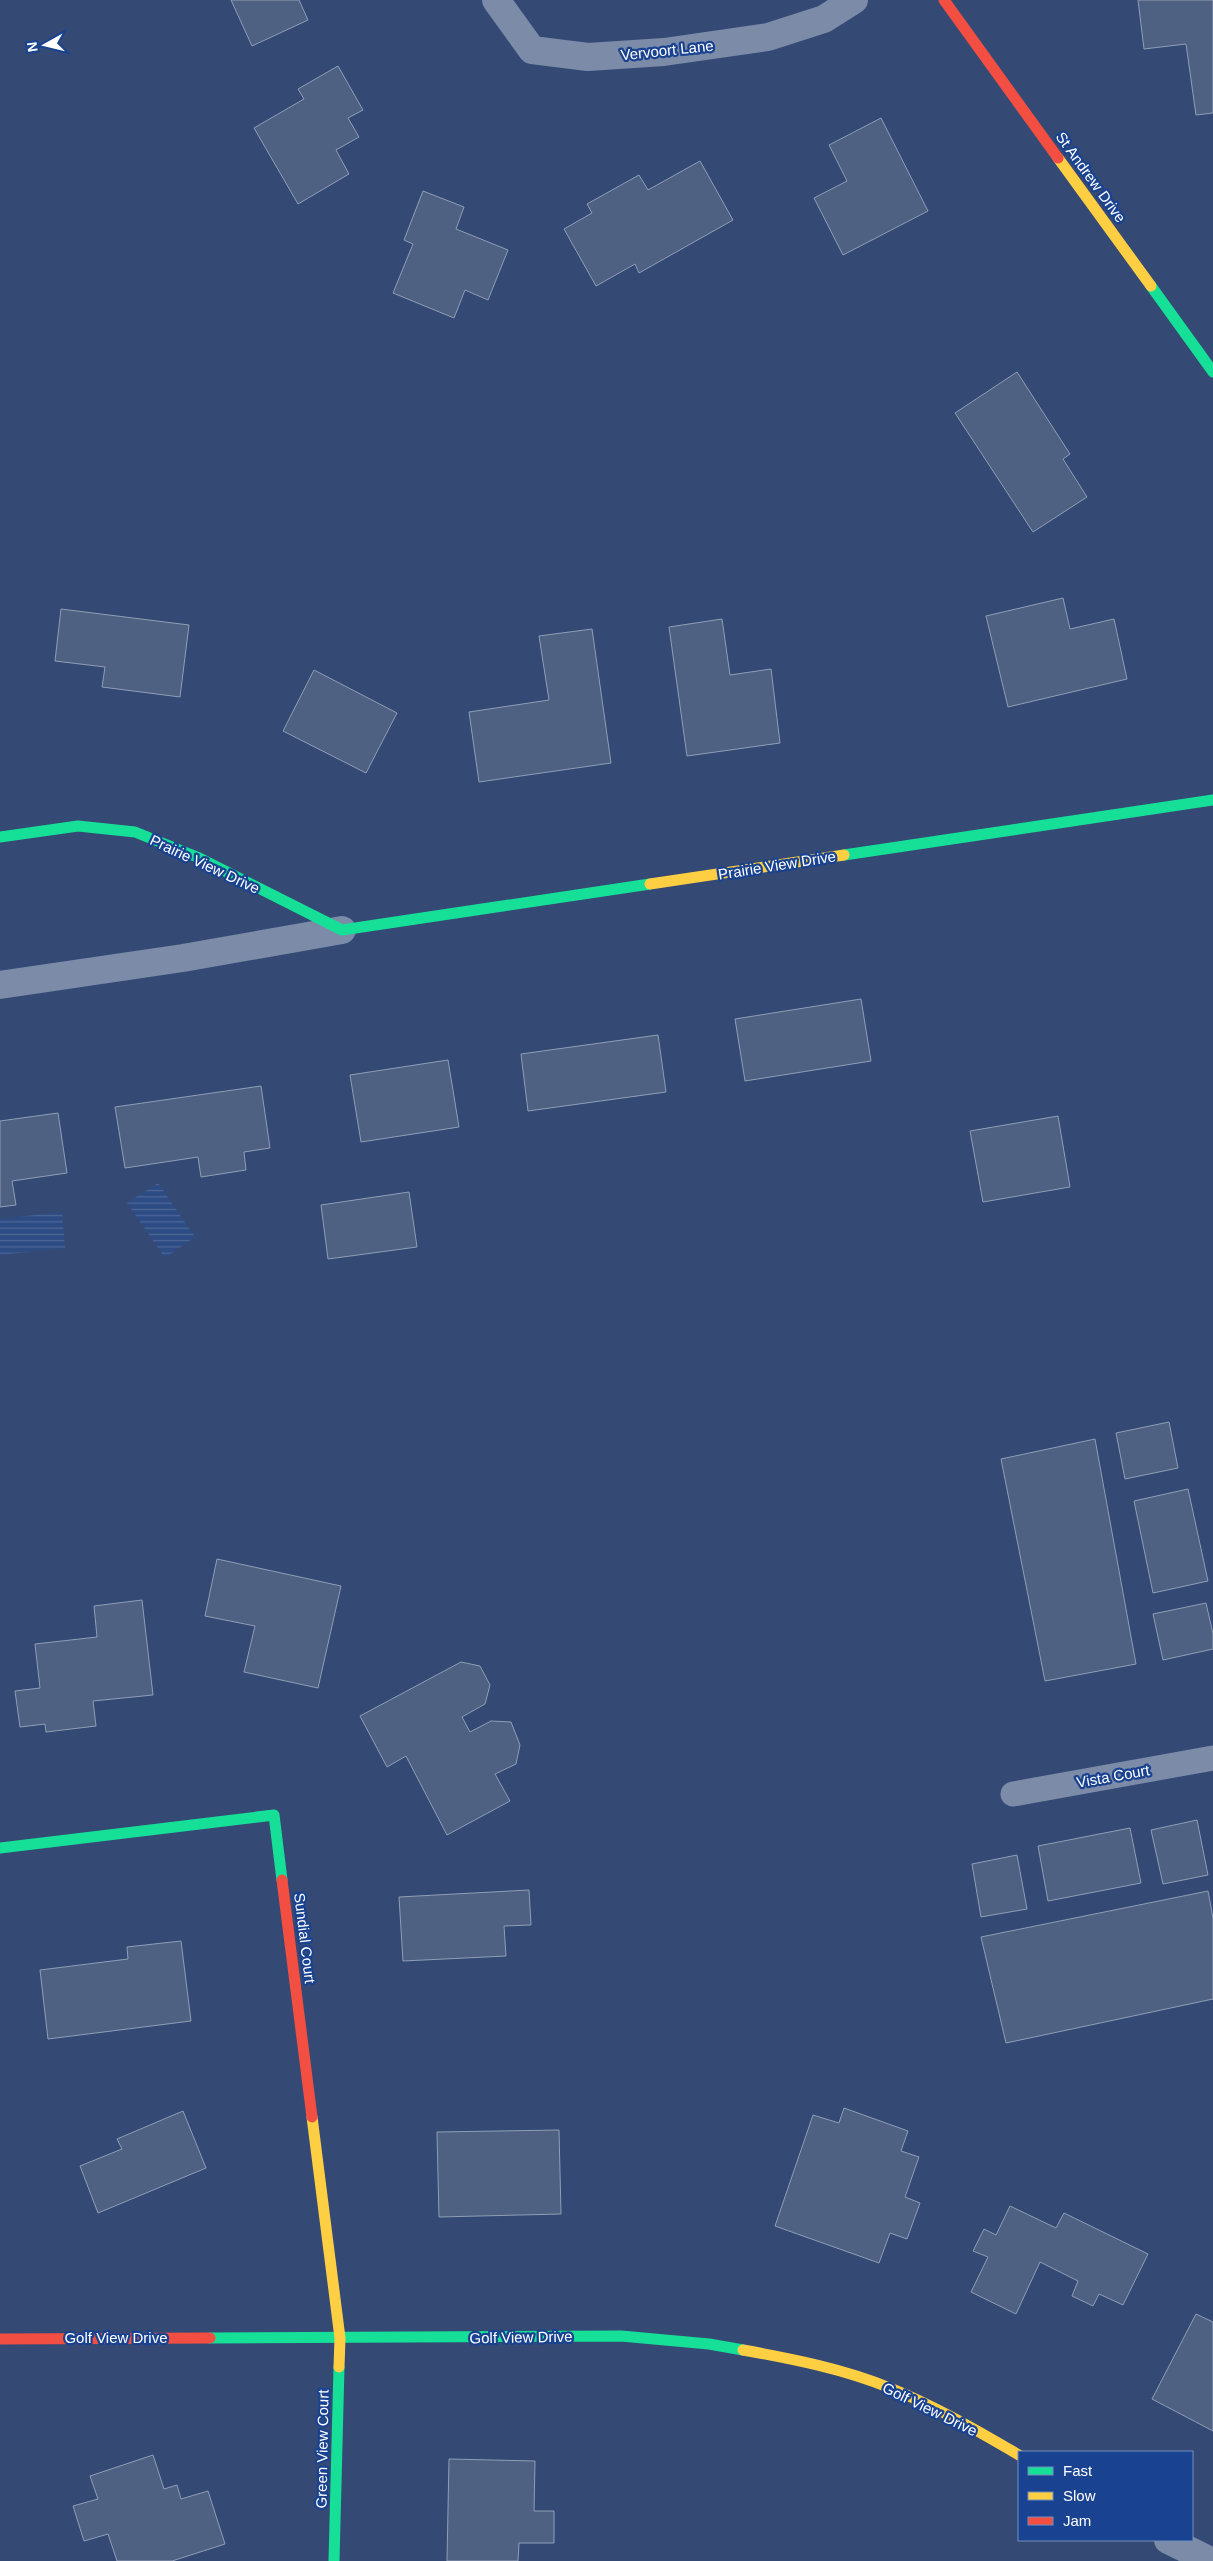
<svg xmlns="http://www.w3.org/2000/svg" width="1213" height="2561" font-family="Helvetica,sans-serif">
<defs>
<pattern id="water-rules" width="6" height="5" patternUnits="userSpaceOnUse" patternTransform="scale(1.25)"><rect width="6" height="5" fill="#2e4c84"/><path d="M0 2.5h6" fill="none" stroke="#4d6796"/></pattern>
</defs>
<rect width="100%" height="100%" fill="#344a75"/>
<!-- water -->
<g fill="url(#water-rules)">
<path d="M158,1183L195,1237L165,1258L127,1203Z"/>
<path d="M62,1212L65,1248L0,1255V1219Z"/>
</g>
<!-- building -->
<g fill="#4e6183" stroke="#909eb6">
<path d="M231,0H299L308,20L252,46Z"/>
<path d="M1138,0H1213V113L1196,115L1186,44L1144,49Z"/>
<path d="M338,66L363,110L348,118L359,137L336,150L349,174L298,204L254,128L304,99L298,89Z"/>
<path d="M881,118L928,211L843,255L814,198L847,181L829,145Z"/>
<path d="M700,161L733,220L639,273L635,264L596,286L564,229L592,213L587,204L639,175L648,190Z"/>
<path d="M423,191L464,207L456,229L508,250L488,300L465,290L454,318L393,293L413,244L404,240Z"/>
<path d="M1017,372L1070,454L1063,459L1087,497L1033,532L955,413Z"/>
<path d="M1063,598L1070,629L1114,619L1127,679L1008,707L986,616Z"/>
<path d="M61,609L189,625L180,697L102,687L105,667L55,661Z"/>
<path d="M722,619L730,675L771,669L780,743L687,756L669,627Z"/>
<path d="M592,629L611,763L479,782L469,712L549,700L539,636Z"/>
<path d="M314,670L397,713L366,773L283,731Z"/>
<path d="M861,999L871,1061L745,1081L735,1019Z"/>
<path d="M658,1035L666,1092L528,1111L521,1054Z"/>
<path d="M448,1060L459,1127L361,1142L350,1075Z"/>
<path d="M261,1086L270,1148L244,1152L246,1170L201,1177L198,1157L125,1168L115,1107Z"/>
<path d="M58,1113L67,1173L12,1181L16,1205L0,1207V1121Z"/>
<path d="M1058,1116L1070,1187L983,1202L970,1131Z"/>
<path d="M409,1192L417,1247L328,1259L321,1205Z"/>
<path d="M1169,1422L1178,1468L1125,1479L1116,1433Z"/>
<path d="M1095,1439L1136,1664L1045,1681L1001,1459Z"/>
<path d="M1188,1489L1208,1581L1153,1593L1134,1501Z"/>
<path d="M217,1559L341,1586L318,1688L244,1672L255,1626L205,1616Z"/>
<path d="M142,1600L153,1695L93,1701L96,1726L46,1732L45,1724L20,1727L15,1691L40,1688L35,1644L97,1637L94,1606Z"/>
<path d="M1206,1603L1213,1634V1649L1163,1660L1153,1614Z"/>
<path d="M461,1662L480,1666L490,1685L485,1704L462,1717L470,1732L491,1721L511,1722L520,1745L516,1764L495,1774L510,1801L447,1835L406,1756L387,1767L360,1716Z"/>
<path d="M1197,1820L1208,1875L1163,1884L1151,1830Z"/>
<path d="M1130,1828L1141,1883L1048,1901L1038,1846Z"/>
<path d="M1017,1855L1027,1909L981,1917L972,1864Z"/>
<path d="M529,1890L531,1925L504,1926L506,1956L403,1961L399,1897Z"/>
<path d="M1208,1891L1213,1918V1999L1006,2043L981,1937Z"/>
<path d="M181,1941L191,2021L48,2039L40,1970L128,1959L127,1947Z"/>
<path d="M844,2108L908,2131L901,2151L919,2157L905,2197L920,2203L907,2239L890,2233L879,2263L775,2226L813,2115L839,2123Z"/>
<path d="M183,2111L206,2168L98,2213L80,2166L122,2149L117,2139Z"/>
<path d="M559,2130L561,2214L439,2217L437,2132Z"/>
<path d="M1010,2206L1056,2228L1064,2213L1148,2254L1123,2305L1099,2294L1093,2306L1072,2296L1078,2281L1040,2262L1016,2314L971,2292L988,2257L973,2251L984,2229L996,2235Z"/>
<path d="M1196,2314L1213,2322V2431L1152,2399Z"/>
<path d="M153,2455L164,2489L177,2485L181,2499L208,2491L225,2544L172,2561H117L108,2534L84,2541L73,2506L98,2499L90,2476Z"/>
<path d="M449,2459L535,2461L534,2511H554V2543H519L518,2561H447Z"/>
</g>
<g fill="none" stroke-linecap="round" stroke-linejoin="round">
<!-- lane -->
<path stroke="#7b8ba8" stroke-width="25" d="M1013,1794L1213,1758"/>
<!-- street -->
<g stroke="#7b8ba8" stroke-width="28">
<path d="M496,0L532,50L588,57L664,52L768,37L824,19L854,0"/>
<path d="M0,985L183,958L342,930"/>
<path d="M1168,2540L1211,2561"/>
</g>
<!-- fast -->
<g stroke="#16e098" stroke-width="11">
<path d="M1151,286L1213,372"/>
<path d="M0,837L78,826L135,832L197,857L342,930L650,884"/>
<path d="M844,855L1213,800"/>
<path d="M0,1848L274,1815L282,1880"/>
<path d="M210,2338L621,2336L709,2344L743,2350"/>
<path d="M334,2561L339,2367"/>
</g>
<!-- slow -->
<g stroke="#ffcf43" stroke-width="11">
<path d="M1058,158L1151,286"/>
<path d="M650,884L844,855"/>
<path d="M312,2117L340,2338L339,2367"/>
<path d="M743,2350C793,2359 844,2369 890,2388C935,2406 978,2431 1019,2455"/>
</g>
<!-- jam -->
<g stroke="#f24e42" stroke-width="11">
<path d="M944,0L1058,158"/>
<path d="M282,1880L312,2117"/>
<path d="M0,2339L210,2338"/>
</g>
</g>
<g text-anchor="middle" dominant-baseline="central" stroke-width="4.5" stroke-linejoin="round" paint-order="stroke">
<!-- street labels -->
<g font-size="15" fill="#fff" stroke="#194290">
<text transform="translate(667 50) rotate(-6)">Vervoort Lane</text>
<text transform="translate(1091 177) rotate(54)">St Andrew Drive</text>
<text transform="translate(205 864) rotate(25)">Prairie View Drive</text>
<text transform="translate(777 865) rotate(-9)">Prairie View Drive</text>
<text transform="translate(1113 1776) rotate(-10)">Vista Court</text>
<text transform="translate(305 1938) rotate(83)">Sundial Court</text>
<text x="116" y="2337">Golf View Drive</text>
<text transform="translate(521 2337) rotate(-1)">Golf View Drive</text>
<text transform="translate(930 2409) rotate(26)">Golf View Drive</text>
<text transform="translate(322 2449) rotate(-89)">Green View Court</text>
</g>
</g>
<!-- legend -->
<rect x="1018" y="2451" width="175" height="90" fill="#194290" stroke="#758ebc"/>
<rect x="1028" y="2467" width="25" height="8" fill="#16e098" stroke="#758ebc"/>
<text x="1063" y="2476" font-size="15" fill="#ffffff">Fast</text>
<rect x="1028" y="2492" width="25" height="8" fill="#ffcf43" stroke="#758ebc"/>
<text x="1063" y="2501" font-size="15" fill="#ffffff">Slow</text>
<rect x="1028" y="2517" width="25" height="8" fill="#f24e42" stroke="#758ebc"/>
<text x="1063" y="2526" font-size="15" fill="#ffffff">Jam</text>
<!-- north arrow -->
<g transform="translate(45 45) rotate(262)" stroke="#194290" stroke-width="4" paint-order="stroke">
<path d="M0-4L9 19L0 12L-9 19Z" fill="#ffffff"/>
<text y="-8" font-size="14" font-weight="bold" text-anchor="middle" fill="#ffffff">N</text>
</g>
</svg>
